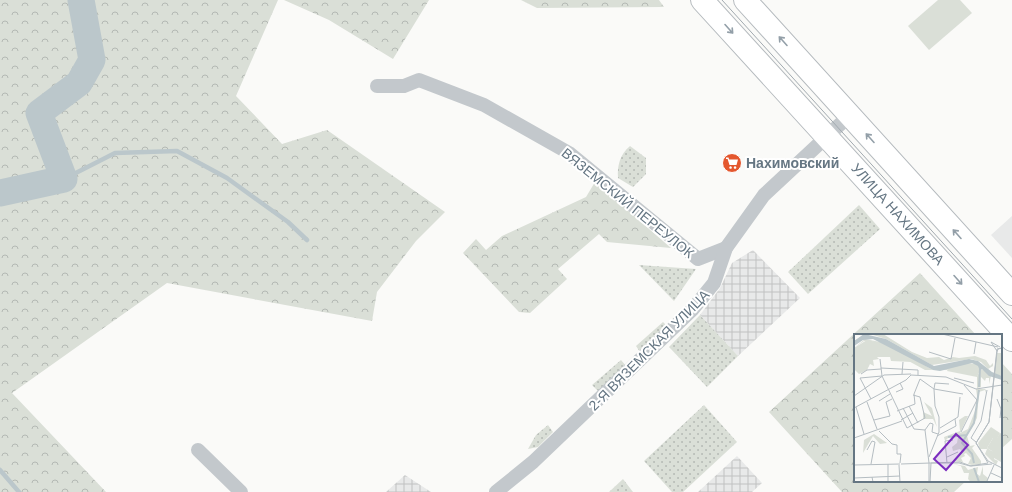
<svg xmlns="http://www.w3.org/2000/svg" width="1012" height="492" font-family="Helvetica,sans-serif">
<defs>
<pattern id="industrial-grid" width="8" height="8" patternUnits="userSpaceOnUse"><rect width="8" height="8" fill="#e8e9e9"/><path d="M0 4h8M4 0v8" fill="none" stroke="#c0c1c2"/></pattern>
<pattern id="grass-dots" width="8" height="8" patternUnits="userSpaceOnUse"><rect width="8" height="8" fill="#dadfd7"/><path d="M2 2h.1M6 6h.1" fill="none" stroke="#b4b9b4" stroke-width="1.8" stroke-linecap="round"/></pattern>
<pattern id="forest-crowns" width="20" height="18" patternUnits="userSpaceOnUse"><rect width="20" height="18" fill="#dadfd7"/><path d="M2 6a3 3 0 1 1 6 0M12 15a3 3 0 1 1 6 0" fill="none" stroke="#b4b9b4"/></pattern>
</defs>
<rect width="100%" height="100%" fill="#fafaf8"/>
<!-- built -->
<path fill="#e8e9e9" d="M1012,216V258L991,235Z"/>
<!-- industrial -->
<g fill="url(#industrial-grid)">
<path d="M753,250L800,298L738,356L700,315L720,288L732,263Z"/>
<path d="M737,456L762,483L752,492H698Z"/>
<path d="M405,475L431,492H386Z"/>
</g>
<!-- grass -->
<g fill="url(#grass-dots)">
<path d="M630,146L646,158V174L633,187L618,178C617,166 620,154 630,146Z"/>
<path d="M859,205L880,229L808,294L788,272Z"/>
<path d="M639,265L696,269L674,301Z"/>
<path d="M700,315L738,356L707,387L669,347Z"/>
<path d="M663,322L669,328L642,355L636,346Z"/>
<path d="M621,360L627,367L599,392L592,385Z"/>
<path d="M704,405L737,442L683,492H672L644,461Z"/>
<path d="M548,425L553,432L538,447L528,449L536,435Z"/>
<path d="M623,479L633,492H609Z"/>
</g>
<!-- forest -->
<g fill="url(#forest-crowns)">
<path d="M0,0H278L236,96L282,144L327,130L445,212L416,241L377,292L372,321L167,283L12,393L106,492H0Z"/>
<path d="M284,0H429L393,59L329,20Z"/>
<path d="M521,0H659L664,7L537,8Z"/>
<path d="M595,182L671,248L607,242L599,234L558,269L567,279L530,313L519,312L463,253L476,239L486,250L502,236L586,197Z"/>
<path d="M920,273L976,335H855V481H966L954,492H842L769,412Z"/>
<path d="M1001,362L1012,374V439L1001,449Z"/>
</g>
<!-- garden -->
<path fill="#dadfd7" d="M938,0H960L972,13L929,50L908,26Z"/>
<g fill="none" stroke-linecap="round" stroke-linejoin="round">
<!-- stream -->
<g stroke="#bbc7cb" stroke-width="4.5">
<path d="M64,179L115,153L177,151L227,178L288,222L307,240"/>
<path d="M0,470L19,492"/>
</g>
<!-- river -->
<path stroke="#bbc7cb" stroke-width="27" d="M0,193L64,179L39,113L79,83L92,60L81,0"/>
<!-- primary casing -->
<g stroke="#b5babe" stroke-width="24">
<g id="primary">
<path d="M702,0L1012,340"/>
<path d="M745,0L1012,294"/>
</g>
</g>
<!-- street -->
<g stroke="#c3c8cc" stroke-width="14">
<path d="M377,86H404L419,80L484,105L569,153L698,259L726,248"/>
<path d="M198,450L241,492"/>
<path d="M496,492L533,462L692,310L714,283L726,248L764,195L850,115"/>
</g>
<!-- primary -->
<use href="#primary" stroke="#fff" stroke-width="22"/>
<!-- tram -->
<path stroke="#a2aab0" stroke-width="1" d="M722,0L1012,319"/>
</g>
<!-- one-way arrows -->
<defs><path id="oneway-shaft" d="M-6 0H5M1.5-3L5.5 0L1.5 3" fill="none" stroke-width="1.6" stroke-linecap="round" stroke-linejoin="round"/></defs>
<g stroke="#939fa8">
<use href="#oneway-shaft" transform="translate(729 29) rotate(48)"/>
<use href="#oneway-shaft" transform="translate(783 41) rotate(-132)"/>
<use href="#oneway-shaft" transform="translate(870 138) rotate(-132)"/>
<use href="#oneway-shaft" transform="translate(957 234) rotate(-132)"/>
<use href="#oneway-shaft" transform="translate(958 280) rotate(48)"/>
</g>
<!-- icons -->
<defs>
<g id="supermarket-disc" transform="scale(1)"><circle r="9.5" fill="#e4572e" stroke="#fff"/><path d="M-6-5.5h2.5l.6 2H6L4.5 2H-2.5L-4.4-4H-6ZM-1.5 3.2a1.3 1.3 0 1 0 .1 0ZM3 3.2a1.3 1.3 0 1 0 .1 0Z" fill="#fff"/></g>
</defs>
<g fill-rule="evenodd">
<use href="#supermarket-disc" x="732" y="163"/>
</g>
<g text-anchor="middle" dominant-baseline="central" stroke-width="4" stroke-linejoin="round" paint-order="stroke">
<!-- poi labels -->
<g font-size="14" font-weight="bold" fill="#657683" stroke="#fff" text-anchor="start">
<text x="746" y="163">Нахимовский</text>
</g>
<!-- street labels -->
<g font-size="14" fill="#657683" stroke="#fff">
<text transform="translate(628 203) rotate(39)">ВЯЗЕМСКИЙ ПЕРЕУЛОК</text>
<text transform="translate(898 214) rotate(48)">УЛИЦА НАХИМОВА</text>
<text transform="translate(649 350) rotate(-45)">2-Я ВЯЗЕМСКАЯ УЛИЦА</text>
</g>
</g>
<!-- overview -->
<g transform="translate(854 334)">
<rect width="148" height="148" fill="#fafaf8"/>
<path d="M13,6L23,8L58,28L37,27L36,23H23L25,25L19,26L20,32L16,30L13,36L5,40L0,35V14ZM113,29L123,30L127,34L123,43L93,37L95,33Z" fill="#dadfd7"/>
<path d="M16,0H29L58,18L73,24L85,23L90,26L99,23L105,24L121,22L132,26L136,32L139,29V32L134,35L127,28L117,25L78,31L32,5ZM11,5L31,9L79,36L93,34L94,36H71L18,7H10L0,14ZM143,19H148V42L140,40ZM128,35L137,42L135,50V44H132L131,47L127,43V53L123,54V42ZM122,55H131L132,56L131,59V56L125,58L123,84L113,102L116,112L121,111L118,114L127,127V130L118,131L114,130L117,124L112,119L110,120L111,122L107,124L109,128L100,127L108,118L106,115L99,117L98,113L103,109L104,103H95L91,107L90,103L106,97L105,86L111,82H114L106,99L114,95L124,69ZM70,68L78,74L83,93L79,85H69V78L78,82ZM146,99L148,100L147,128L140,124L138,117L133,114L139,104H143ZM20,100L33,109L26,110L19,102L9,119L10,106ZM99,130L111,132L114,136L124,133L123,140L126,142L129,132V140L134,144L133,148H117L114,145L115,139H110L107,132Z" fill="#dadfd7"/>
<path d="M137,93L146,99L143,105L139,104L133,114L141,119L140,125L144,127L142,131L131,120L133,115H126L124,109Z" fill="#dadfd7"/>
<path d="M10,0L32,5L80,32L115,25L124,27L138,38L148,42V46L135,42L128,35L126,37L124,32L118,29L86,37L79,36L19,5L9,6L0,12V7Z" fill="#bbc7cb"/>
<path fill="none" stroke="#bbc7cb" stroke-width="2" d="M125,53L126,35M94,103L113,101M120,129L118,120L108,109L120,89L125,56M120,134L125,148"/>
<path fill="none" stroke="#b5bdc2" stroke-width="1" d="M88,0L144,13M148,14L144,15L143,18L135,88L122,109L134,127L148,134M143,17L137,8L146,13M75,18L97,25L101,4M120,20L122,8M26,25L28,42L53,94L71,84L66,63L59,61M27,34L64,36V41M7,40L13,36L27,35M48,40L49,28M57,41L92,43L122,55L148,51M100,44L120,49M66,45L80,55L81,72L85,83V98L75,123M95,50L81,49L80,55L109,60M42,58L49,55L46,49M0,62L30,41L57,40M17,65L6,44L28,42M143,65L147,75L146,84M25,67L36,60M13,68L23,95M55,72L64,89M2,73L10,100M0,74L52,46L57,41M49,74L60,95L71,96M43,77L61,70L60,60L66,45M20,86L36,82L32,68L38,65M47,86L59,79M86,94L104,83L106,63M71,96L75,129M71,96L76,89L79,90L78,98L84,100M25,97L38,110L43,111V120H47L46,129M107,98L123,66L110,51M83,102L102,92L101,85M0,104L48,87M122,108L117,104L127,87L133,56M13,116L18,107L21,108M93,123L104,118M93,129L91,107L99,106M17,130L21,108M47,130L106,128L117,132L138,130M0,131L46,130M45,131L46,148M137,139L148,144M18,143L19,148H34V130M0,144L46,142M133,147L140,131M75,148V129M76,148L77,129H105L116,132L134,129L122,109L135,88L143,15L148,14"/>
<path fill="#7b2cbf" fill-opacity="0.15" stroke="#7b2cbf" stroke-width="2" d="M102,100L114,111L92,136L80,125Z"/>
<rect width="148" height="148" fill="none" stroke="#657683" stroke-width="2"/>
</g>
</svg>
